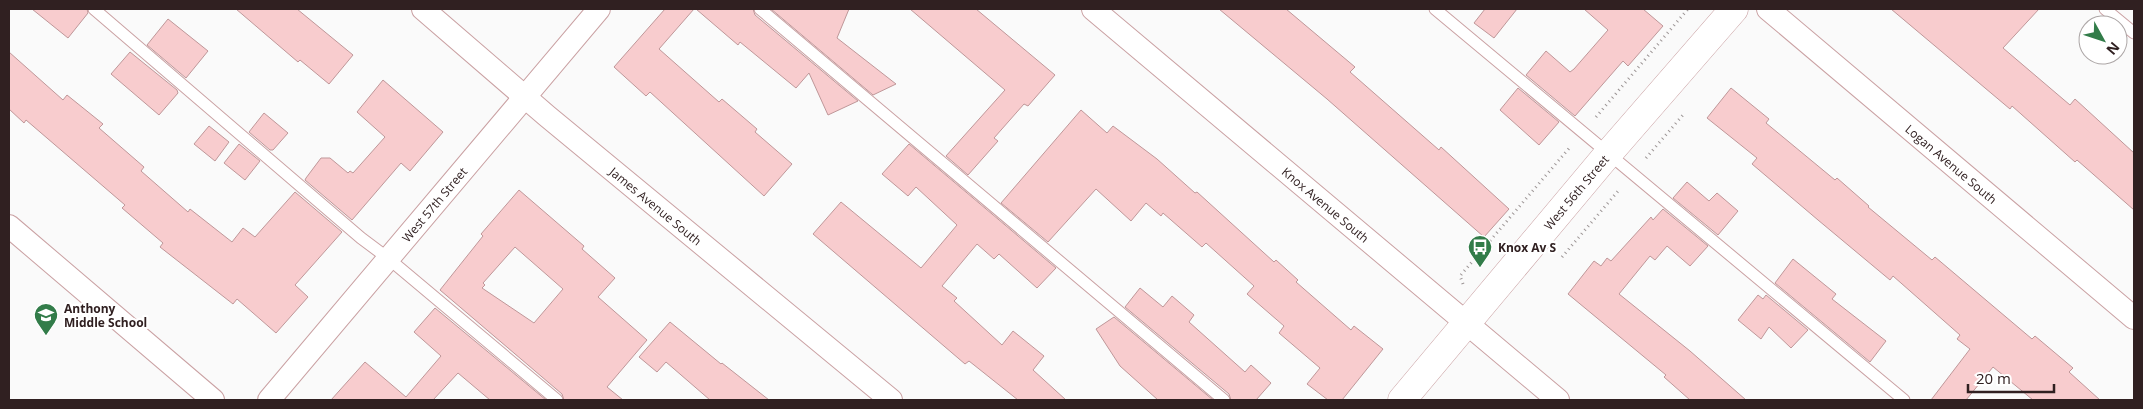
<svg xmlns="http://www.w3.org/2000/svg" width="2143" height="409" font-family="'Open Sans',sans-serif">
<rect width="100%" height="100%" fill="#fafafa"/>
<!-- building -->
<g fill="#f8ccce" stroke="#bf9799" fill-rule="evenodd">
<path d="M32,9H87L88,13L68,38Z"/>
<path d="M236,9H297L353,55L329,84L300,60L298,62Z"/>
<path d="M665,9H694L659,49L719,102L722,99L757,129L755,132L792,164L764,196L650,92L646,96L614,67Z"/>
<path d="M696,9H753L755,15L858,101L828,115L809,73L796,88L740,42L738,45Z"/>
<path d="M771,9H849L837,38L896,84L873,95Z"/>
<path d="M910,9H976L1055,75L1028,106L1024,104L994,138L998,141L968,175L946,156L1005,90Z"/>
<path d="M1219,9H1286L1355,67L1350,72L1439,150L1441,147L1509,209L1484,237L1327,99Z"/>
<path d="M1485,9H1517L1494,38L1474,23Z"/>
<path d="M1584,9H1643L1663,26L1628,66L1623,61L1575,116L1526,75L1546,51L1570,72L1574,69L1608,30Z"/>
<path d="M1891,9H2039L2003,48L2070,105L2075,99L2134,153V210L2077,160L2075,162L2012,106L2010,109Z"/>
<path d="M168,19L208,51L186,78L147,45Z"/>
<path d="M9,52L63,100L67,95L103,124L99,128L144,167L141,171L188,212L190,209L232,242L243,228L255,237L295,192L342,232L295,285L308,297L276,333L237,299L233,304L160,247L163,243L122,208L125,205L26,120L24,123L9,109Z"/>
<path d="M130,52L177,90L178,93L159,115L111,74Z"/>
<path d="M383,80L443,132L410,171L401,163L352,220L305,180L306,178L321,158H330L348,173L350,171L353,173L385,137L357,112Z"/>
<path d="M1518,88L1559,122L1539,145L1500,110Z"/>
<path d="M1731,88L1769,119L1766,123L1835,180L1837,178L1869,206L1868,207L1932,260L1935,257L2032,339L2035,336L2073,368L2069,372L2100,400H2033L1993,367L1966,400H1931L1970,349L1957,339L1960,335L1893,276L1890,280L1818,220L1752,164L1757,158L1707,118Z"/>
<path d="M1081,110L1107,133L1113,126L1157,159L1195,193L1197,192L1274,262L1276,260L1298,280L1296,282L1351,330L1354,326L1383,349L1342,400H1328L1307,384L1320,368L1279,333L1284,326L1247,294L1254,286L1206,243L1202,247L1163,213L1161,216L1146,203L1131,221L1096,189L1048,242L1001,203Z"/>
<path d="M264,113L288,133L273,150H270L249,132Z"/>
<path d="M209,126L229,142L215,161L194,144Z"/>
<path d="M239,144L260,161L245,180L224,163Z"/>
<path d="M909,144L1056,268L1037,288L999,254L994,259L977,244L942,286L957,298L954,301L1002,345L1013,331L1044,356L1033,370L1066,400H1018L969,361L965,364L813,234L841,202L921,268L957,225L916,187L908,196L882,174Z"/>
<path d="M1687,182L1709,201L1717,193L1738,211L1718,235L1673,198Z"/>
<path d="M519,190L584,246L582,249L615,278L598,297L647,340L607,387L623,400H564L562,394L440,290L483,236L481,234ZM515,247L563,289L534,323L482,288L485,285L483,283Z"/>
<path d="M1663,209L1708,246L1690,266L1667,246L1655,260L1650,256L1619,294L1690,351L1746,400H1690L1664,377L1666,375L1568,294L1594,261L1601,266L1607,258L1611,261L1651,217L1653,220Z"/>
<path d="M1793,259L1836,294L1832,299L1886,341L1870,362L1775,283Z"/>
<path d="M1140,288L1163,307L1172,296L1194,315L1189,322L1245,372L1251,365L1271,383L1256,400H1231L1229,394L1125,307Z"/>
<path d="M1758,295L1763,299L1766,295L1808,330L1791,348L1769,327L1761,339L1738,320Z"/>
<path d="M435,308L546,400H490L458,373L433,400H331L365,362L406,397L441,356L414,332Z"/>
<path d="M1114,317L1213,400H1158L1120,366L1096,329Z"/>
<path d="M670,322L721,364L722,363L769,400H710L666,362L657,372L639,357Z"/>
</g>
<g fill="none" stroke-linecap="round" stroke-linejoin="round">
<!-- lane casing -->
<g stroke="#caa1a3" stroke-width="13">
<g id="lane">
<path d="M94,9L361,238L389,259L557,400"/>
<path d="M760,9L1224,400"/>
<path d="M1435,9L1904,400"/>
<path d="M2105,9L2134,33"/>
</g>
</g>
<!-- street casing -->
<g stroke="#caa1a3" stroke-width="24">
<g id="street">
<path id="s1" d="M423,9L547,116L891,400"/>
<path id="s2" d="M1093,9L1558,400"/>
<path id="s3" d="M1768,9L2134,318"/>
<path d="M9,226L213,400"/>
<path id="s4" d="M269,400L599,9"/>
</g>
</g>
<!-- secondary casing -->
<g stroke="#caa1a3" stroke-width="29">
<g id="secondary">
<path id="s5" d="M1402,400L1608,154L1734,9"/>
</g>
</g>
<!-- path -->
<g stroke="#9c9595" stroke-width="3" stroke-dasharray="1 4" stroke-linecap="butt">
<path d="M1596,117L1688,9"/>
<path d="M1646,158L1683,115"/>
<path d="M1562,257L1619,190"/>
<path d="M1463,284L1460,276L1571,146"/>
</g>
<!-- lane -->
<use href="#lane" stroke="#fff" stroke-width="11"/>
<!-- street -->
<use href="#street" stroke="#fff" stroke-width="22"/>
<!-- secondary -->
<use href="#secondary" stroke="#fff" stroke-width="28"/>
</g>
<!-- icons -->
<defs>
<g id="bus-pin" transform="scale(1.25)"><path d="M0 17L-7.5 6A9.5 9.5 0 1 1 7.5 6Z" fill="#327c49" stroke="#fff"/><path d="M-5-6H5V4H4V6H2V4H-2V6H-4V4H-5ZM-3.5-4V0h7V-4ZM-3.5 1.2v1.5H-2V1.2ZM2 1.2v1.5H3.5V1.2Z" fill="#fff"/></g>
<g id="school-pin" transform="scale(1.25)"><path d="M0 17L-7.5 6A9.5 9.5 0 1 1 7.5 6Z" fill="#327c49" stroke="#fff"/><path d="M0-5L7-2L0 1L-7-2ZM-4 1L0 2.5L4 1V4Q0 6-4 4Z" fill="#fff"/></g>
</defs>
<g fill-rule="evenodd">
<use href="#bus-pin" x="1480" y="247"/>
<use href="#school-pin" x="46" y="315"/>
</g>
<g text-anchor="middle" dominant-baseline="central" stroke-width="4.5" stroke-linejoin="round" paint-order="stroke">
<!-- street labels -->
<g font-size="12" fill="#302021" stroke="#fff">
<text stroke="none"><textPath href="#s3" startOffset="240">Logan Avenue South</textPath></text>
<text stroke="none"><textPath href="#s5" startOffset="271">West 56th Street</textPath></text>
<text stroke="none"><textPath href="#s4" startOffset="256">West 57th Street</textPath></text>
<text stroke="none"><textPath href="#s2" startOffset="304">Knox Avenue South</textPath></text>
<text stroke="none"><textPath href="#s1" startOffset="305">James Avenue South</textPath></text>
</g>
<!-- poi labels -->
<g font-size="12" font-weight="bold" fill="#302021" stroke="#fff" text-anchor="start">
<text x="1498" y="247">Knox Av S</text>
<text x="64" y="308">Anthony<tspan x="64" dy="14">Middle School</tspan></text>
</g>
</g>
<!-- border -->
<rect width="2143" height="409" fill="none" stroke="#302021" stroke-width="20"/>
<!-- north arrow -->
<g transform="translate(2103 40) rotate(130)"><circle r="24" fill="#ffffff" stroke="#aca6a6"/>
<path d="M0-4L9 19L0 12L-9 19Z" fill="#327c49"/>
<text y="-8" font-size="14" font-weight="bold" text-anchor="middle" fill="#302021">N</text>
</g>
<!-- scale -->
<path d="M1968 384v8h86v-8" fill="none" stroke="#302021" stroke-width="2.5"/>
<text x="1976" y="384" font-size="15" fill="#302021" stroke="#ffffff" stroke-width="4" paint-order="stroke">20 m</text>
</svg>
